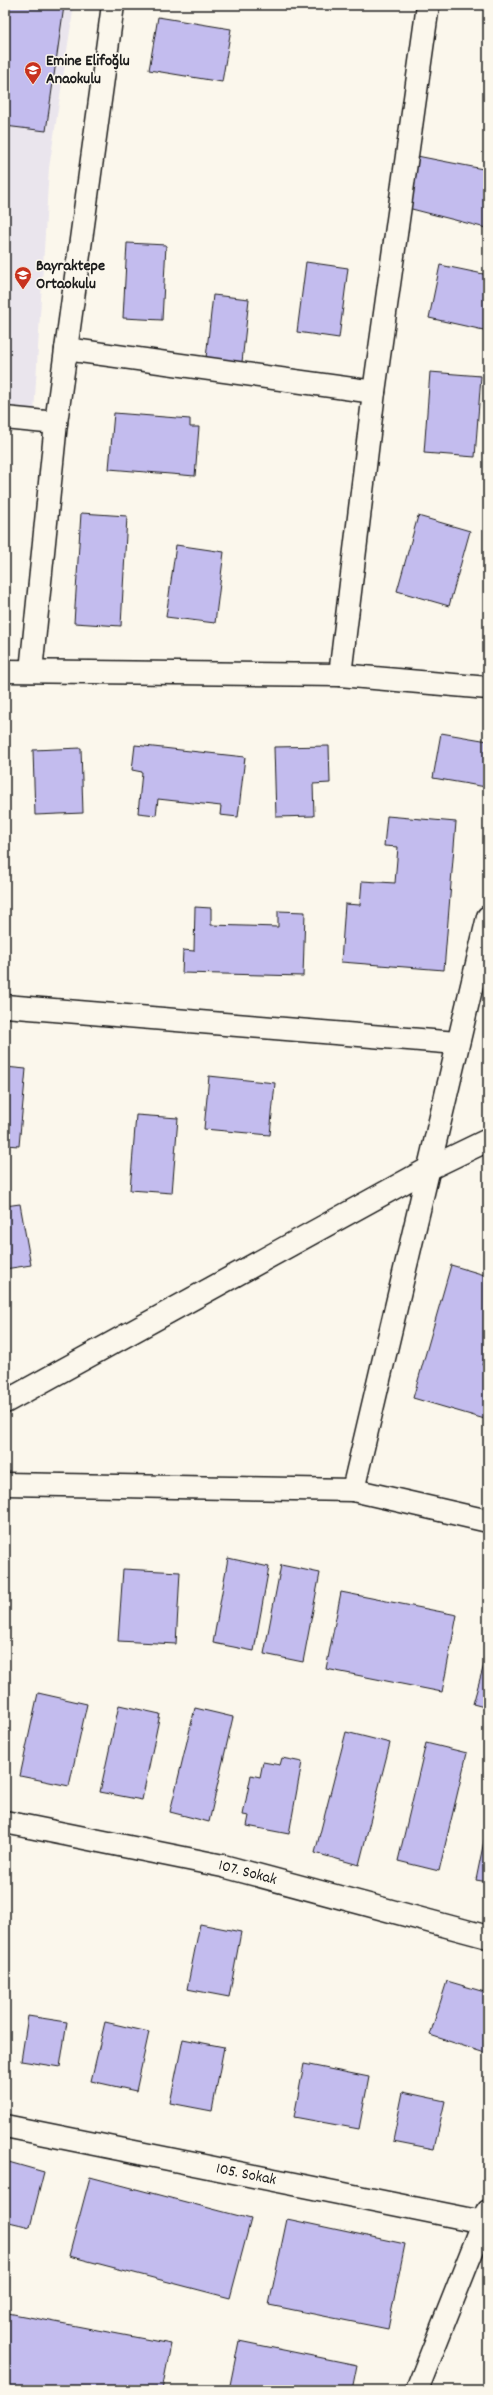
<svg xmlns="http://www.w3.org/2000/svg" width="493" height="2395" font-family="Dekko,sans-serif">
<rect width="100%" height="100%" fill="#fbf7ec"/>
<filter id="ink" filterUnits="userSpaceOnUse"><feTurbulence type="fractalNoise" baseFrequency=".025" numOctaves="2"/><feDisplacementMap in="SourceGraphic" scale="8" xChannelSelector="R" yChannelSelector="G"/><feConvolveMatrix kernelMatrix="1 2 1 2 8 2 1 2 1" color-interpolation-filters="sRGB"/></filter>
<g filter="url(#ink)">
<!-- built -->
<path fill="#eae5ed" d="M5,5H74L49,168L34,414L5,411Z"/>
<!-- building -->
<g fill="#c3bcee" stroke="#1c1c1c">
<path d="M5,5L64,6L46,131L5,126Z"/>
<path d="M158,17L231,29L222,82L149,70Z"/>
<path d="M412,155L488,170V220L486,228L400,206Z"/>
<path d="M127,243L166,245L162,320L123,318Z"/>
<path d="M306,262L348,268L339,338L297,332Z"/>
<path d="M440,265L488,275V331L429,318Z"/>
<path d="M213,295L249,299L242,362L206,358Z"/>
<path d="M430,372L481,376L475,457L424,453Z"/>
<path d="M114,413L190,419V427H199L195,476L109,469Z"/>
<path d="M81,513L127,516L121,626L74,623Z"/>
<path d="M418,516L470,531L449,606L397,591Z"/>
<path d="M176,545L224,552L215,623L166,617Z"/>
<path d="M441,733L488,741L486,787L433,778Z"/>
<path d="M135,745L245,757L238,817L220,815L221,806L158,799L156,815L138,813L142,772L132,770Z"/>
<path d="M329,746L330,783L313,784L314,816L276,817L274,747Z"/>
<path d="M81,748L83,813L35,815L33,750Z"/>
<path d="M387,816L456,822L444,970L341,962L345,904L360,905L362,881L395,883L398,847L384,846Z"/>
<path d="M195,907L211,908V925L278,927V911L305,912L303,976L182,973L183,950L194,951Z"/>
<path d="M5,1067L26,1069L19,1146L5,1145Z"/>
<path d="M209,1076L275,1083L270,1135L204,1129Z"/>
<path d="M136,1115L178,1118L172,1193L130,1190Z"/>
<path d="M20,1204L31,1265L5,1269V1206Z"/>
<path d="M451,1265L488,1276V1345L482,1365L488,1367V1420L413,1398Z"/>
<path d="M228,1558L269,1567L254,1651L213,1643Z"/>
<path d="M281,1565L320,1573L303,1662L264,1654Z"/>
<path d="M123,1569L180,1572L176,1644L118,1641Z"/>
<path d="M341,1592L457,1615L442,1692L326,1669Z"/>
<path d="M488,1650V1708L473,1704Z"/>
<path d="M38,1693L87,1704L69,1786L20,1776Z"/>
<path d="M119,1705L160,1714L142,1800L100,1792Z"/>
<path d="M195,1708L233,1717L209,1822L170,1812Z"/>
<path d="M346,1732L390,1743L359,1865L315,1853Z"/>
<path d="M426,1743L467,1753L439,1871L398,1861Z"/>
<path d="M282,1758L302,1762L289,1834L247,1826L249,1816L243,1815L251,1775L260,1777L263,1762L280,1765Z"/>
<path d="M485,1836H488V1882L476,1880Z"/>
<path d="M200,1924L241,1932L229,1997L187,1989Z"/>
<path d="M447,1981L488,1993V2054L430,2035Z"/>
<path d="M28,2016L67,2022L60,2067L21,2061Z"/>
<path d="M105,2022L149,2032L136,2091L91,2081Z"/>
<path d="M183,2039L224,2047L212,2111L170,2103Z"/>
<path d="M304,2064L369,2077L359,2129L294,2117Z"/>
<path d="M403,2092L445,2101L434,2149L393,2141Z"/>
<path d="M5,2161L44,2172L30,2227L5,2221Z"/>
<path d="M90,2177L251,2219L230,2298L69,2256Z"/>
<path d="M287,2219L405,2244L388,2329L269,2305Z"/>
<path d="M8,2313L171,2344L162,2390H5V2326Z"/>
<path d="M239,2341L357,2365L352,2390H229Z"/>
</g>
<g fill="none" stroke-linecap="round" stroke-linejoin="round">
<!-- minor casing -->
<g stroke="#1c1c1c" stroke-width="25">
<g id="minor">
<path d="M66,349L374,392"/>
<path d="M5,418L56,423"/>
<path d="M5,671L340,675L488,688"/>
<path d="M31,671L56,423L113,5"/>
<path d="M340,675L374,392L428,5"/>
<path d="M5,1006L457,1043"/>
<path d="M5,1402L430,1168L488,1140"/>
<path d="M5,1484L353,1490L488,1521"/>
<path d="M353,1490L488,917"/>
<path id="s1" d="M5,1822L223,1866L488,1937"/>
<path id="s2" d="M5,2126L488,2223"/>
<path d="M417,2390L488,2211"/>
</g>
</g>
<!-- minor -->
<use href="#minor" stroke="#fbf7ec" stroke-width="22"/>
</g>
</g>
<!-- icons -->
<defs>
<g id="school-pin" transform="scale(0.9)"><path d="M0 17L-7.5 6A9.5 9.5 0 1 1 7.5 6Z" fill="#c8321e" stroke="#fbf7ec"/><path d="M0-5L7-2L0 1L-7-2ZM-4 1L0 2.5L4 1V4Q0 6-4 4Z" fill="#fff"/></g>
</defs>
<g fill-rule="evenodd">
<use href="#school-pin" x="33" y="70"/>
<use href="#school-pin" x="23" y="275"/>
</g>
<g text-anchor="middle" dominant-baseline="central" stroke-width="3" stroke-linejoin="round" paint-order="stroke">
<!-- poi labels -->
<g font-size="16" font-weight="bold" fill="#1c1c1c" stroke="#fbf7ec" text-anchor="start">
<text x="46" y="61">Emine Elifoğlu<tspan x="46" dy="18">Anaokulu</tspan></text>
<text x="36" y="266">Bayraktepe<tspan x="36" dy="18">Ortaokulu</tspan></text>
</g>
<!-- street labels -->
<g font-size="16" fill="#1c1c1c" stroke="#fbf7ec">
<text stroke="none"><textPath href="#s1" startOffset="248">107. Sokak</textPath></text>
<text stroke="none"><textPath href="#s2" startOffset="246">105. Sokak</textPath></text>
</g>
</g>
<!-- margin -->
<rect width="493" height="2395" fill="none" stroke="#fbf7ec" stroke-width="20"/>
<rect x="10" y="10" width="473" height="2375" fill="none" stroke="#1c1c1c" stroke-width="1.5" filter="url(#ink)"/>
</svg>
